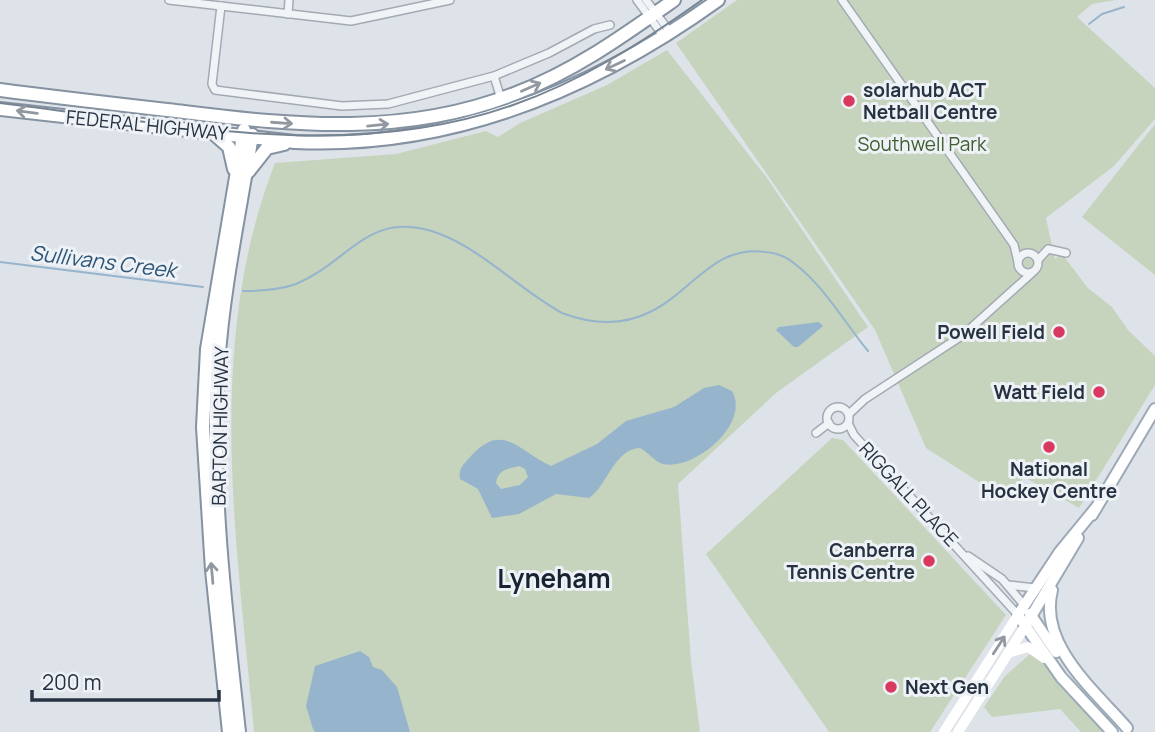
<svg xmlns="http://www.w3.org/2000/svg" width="1155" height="732" font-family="Manrope,sans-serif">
<rect width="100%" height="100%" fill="#dee3e9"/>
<!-- green -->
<g fill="#c6d4be">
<path d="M737,0H1116L1092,4L1077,17L1155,88V119L1114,166L1046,218L1055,259L1062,254L1088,288L1112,307L1128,330L1155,356V385L1079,508L1024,477L1007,500L926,448L875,330L676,43Z"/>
<path d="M667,50L767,178L868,327L776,393L678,484L691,661L700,732H254C237,543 204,345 275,163L396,154L486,131L498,137L520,123L607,85Z"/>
<path d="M0,95L230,124L229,125L0,98Z"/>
<path d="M1155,124V275L1082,217Z"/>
<path d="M832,438L843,440L1006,615L930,732H829L706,554Z"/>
<path d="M1031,653L1037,657L1103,732H1081L1060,709L992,717L984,707L1005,676Z"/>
</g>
<!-- water -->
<g fill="#96b5cc" fill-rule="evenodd">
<path d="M819,322L823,326L798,347H794L776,330L779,327Z"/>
<path d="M719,385L732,391C751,424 694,471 663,464C655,462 648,452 640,448C614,449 608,485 589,498L556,494L519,514L492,518L478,489L460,479C458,468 464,464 471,456C503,420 521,453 551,466L597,444L626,421L674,407L704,388ZM519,466L525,469L528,477L520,485L501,489L496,483C498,470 507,469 519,466Z"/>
<path d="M360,651L369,657L373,667L382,670L397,687L410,732H315L313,729L306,706L315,666Z"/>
</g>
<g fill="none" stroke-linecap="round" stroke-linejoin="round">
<!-- stream -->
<g stroke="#96b5cc" stroke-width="2">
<path d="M1089,24L1102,14L1124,7"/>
<path d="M0,262L203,287"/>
<path d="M243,291C260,291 279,290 296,284C350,262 369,207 440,234C484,251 520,290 562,313C591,324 622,326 650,312C692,292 714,244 766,252C776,253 787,257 795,264C824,286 845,323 868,351"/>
</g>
<!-- street casing -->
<g stroke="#a3aab3" stroke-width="10">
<g id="street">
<path d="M169,0L351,21L450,0"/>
<path d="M637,0L664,37"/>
<path d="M646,0L670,32"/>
<path d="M842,0L1014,245L1018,262"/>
<path d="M221,6L212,84L215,90L342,106L388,104L494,76L549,53L594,29L610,25"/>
<path d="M288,14L289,0"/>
<path d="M494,76L501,99"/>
<circle cx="1028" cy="263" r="10"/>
<path d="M1038,260L1048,249L1066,253"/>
<circle cx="838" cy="418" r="11"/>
<path d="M849,414L865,399L963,335L1032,273"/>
<path d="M848,423L854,435L1018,615"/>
<path d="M816,433L829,423"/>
<path d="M968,556L1002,579L1024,605"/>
<path d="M1008,585L1035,588"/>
</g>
</g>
<!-- primary casing -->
<g stroke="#9ca9b6" stroke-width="14">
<g id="primary">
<path d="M1095,509L1059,553L1018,615L1061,677L1112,732"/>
<path d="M1092,515L1155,409"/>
<path d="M1052,590C1038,645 1095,691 1127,728"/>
<path d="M1030,614L1056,652"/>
<path d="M1026,625L1078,538"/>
</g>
</g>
<!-- highway casing -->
<g stroke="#8492a1" stroke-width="16">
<g id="highway">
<path d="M0,90C61,98 123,105 184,112C297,126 406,136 514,94C573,72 623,36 674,0"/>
<path d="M0,109L295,142C452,149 593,90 718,0"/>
<path d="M213,133L229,147L234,169"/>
<path d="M248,172L267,148L284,144"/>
<path d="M229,732L212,570L203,427L207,349L244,130"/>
<path d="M239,732C226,611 210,488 218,366C223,289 240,211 252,135"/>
</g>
</g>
<!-- street -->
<use href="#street" stroke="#f1f4f7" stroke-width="7"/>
<!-- secondary -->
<g stroke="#fff" stroke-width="10">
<path d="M1008,653L1028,647L1044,658"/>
<path d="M944,732L1018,615"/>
<path d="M958,732L1026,625"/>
</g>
<!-- primary -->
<use href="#primary" stroke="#fff" stroke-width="10"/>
<!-- highway -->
<use href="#highway" stroke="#fff" stroke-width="12"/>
<!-- tram -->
<path stroke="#768494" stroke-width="2" d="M0,103C170,123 347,164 513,105C582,81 643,42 702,0"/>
</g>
<!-- one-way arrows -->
<defs><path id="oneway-shaft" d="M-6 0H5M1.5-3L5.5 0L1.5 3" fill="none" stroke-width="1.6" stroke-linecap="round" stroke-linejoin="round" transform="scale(1.75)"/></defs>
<g stroke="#9298a0">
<use href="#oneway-shaft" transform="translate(615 65) rotate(154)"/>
<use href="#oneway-shaft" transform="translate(531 87) rotate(-24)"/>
<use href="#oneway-shaft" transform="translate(27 112) rotate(-173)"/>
<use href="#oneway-shaft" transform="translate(282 123) rotate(4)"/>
<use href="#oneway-shaft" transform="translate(378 125) rotate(-6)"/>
<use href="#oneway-shaft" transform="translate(212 573) rotate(-95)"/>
<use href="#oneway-shaft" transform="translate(999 645) rotate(-57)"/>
</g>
<!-- markers -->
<g fill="#d9385f" stroke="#eef2f6" stroke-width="2.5">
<circle cx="849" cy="101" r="7"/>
<circle cx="1059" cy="332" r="7"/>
<circle cx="1099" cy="392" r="7"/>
<circle cx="1049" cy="447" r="7"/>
<circle cx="929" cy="561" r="7"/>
<circle cx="891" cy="687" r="7"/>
</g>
<g text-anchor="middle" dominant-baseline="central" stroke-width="6" stroke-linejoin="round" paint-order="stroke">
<!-- poi labels -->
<g font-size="19" font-weight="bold" fill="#263241" stroke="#eef2f6" text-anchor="end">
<text x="863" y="90" text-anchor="start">solarhub ACT<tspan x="863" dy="22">Netball Centre</tspan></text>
<text x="1045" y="332">Powell Field</text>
<text x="1085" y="392">Watt Field</text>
<text x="1049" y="469" text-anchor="middle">National<tspan x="1049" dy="22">Hockey Centre</tspan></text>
<text x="915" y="550">Canberra<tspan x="915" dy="22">Tennis Centre</tspan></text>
<text x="905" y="687" text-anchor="start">Next Gen</text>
</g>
<!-- street labels -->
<g font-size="19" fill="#263241" stroke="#eef2f6">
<text transform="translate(147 125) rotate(6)">FEDERAL HIGHWAY</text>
<text transform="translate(220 426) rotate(-89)">BARTON HIGHWAY</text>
<text transform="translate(909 494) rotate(47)">RIGGALL PLACE</text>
</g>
<!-- park labels -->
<g font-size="19" fill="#3e5e32" stroke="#eef2f6">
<text x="922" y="144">Southwell Park</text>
</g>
<!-- water labels -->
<g font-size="21" font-style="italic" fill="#2d5578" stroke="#eef2f6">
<text transform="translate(103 261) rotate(7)">Sullivans Creek</text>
</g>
<!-- district labels -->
<g font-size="26" font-weight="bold" fill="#182332" stroke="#eef2f6">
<text x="554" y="578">Lyneham</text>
</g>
</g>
<!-- scale -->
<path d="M32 690v10h187v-10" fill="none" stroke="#263241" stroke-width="3.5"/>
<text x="42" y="690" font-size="21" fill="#263241" stroke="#eef2f6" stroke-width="5" paint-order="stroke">200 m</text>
</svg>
